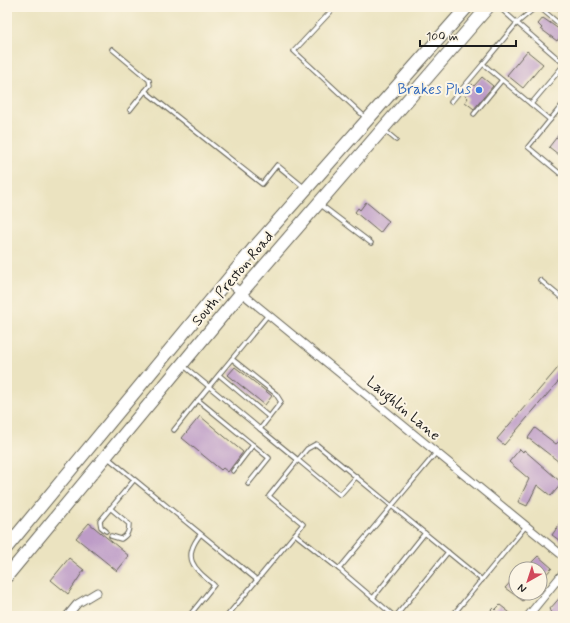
<svg xmlns="http://www.w3.org/2000/svg" width="570" height="623" font-family="Mynerve,sans-serif">
<rect width="100%" height="100%" fill="#fcf5e5"/>
<filter id="ink" filterUnits="userSpaceOnUse"><feTurbulence type="fractalNoise" baseFrequency=".025" numOctaves="2"/><feDisplacementMap in="SourceGraphic" scale="8" xChannelSelector="R" yChannelSelector="G"/><feConvolveMatrix kernelMatrix="1 2 1 2 8 2 1 2 1" color-interpolation-filters="sRGB"/></filter>
<filter id="wash" filterUnits="userSpaceOnUse"><feTurbulence type="fractalNoise" baseFrequency=".012" numOctaves="4" result="noise"/><feDisplacementMap in="SourceGraphic" scale="16" xChannelSelector="R" yChannelSelector="G"/><feGaussianBlur stdDeviation="0.9" result="paint"/><feColorMatrix in="noise" values="0 0 0 0 0 0 0 0 0 0 0 0 0 0 0 0 0 1.4 0 .05"/><feComposite in="paint" operator="in"/></filter>
<g filter="url(#wash)">
<rect width="100%" height="100%" fill="#ebe3c0"/>
<g id="blocks">
<!-- building -->
<g fill="#bd9cc7">
<path d="M543,18L563,32L557,41L541,29L542,28L538,24Z"/>
<path d="M527,51L543,64L523,88L507,75Z"/>
<path d="M482,77L493,86L474,109L465,102L468,98L464,94L472,84L474,86Z"/>
<path d="M563,129V158L549,147Z"/>
<path d="M366,202L389,221L380,233L355,212L358,208L360,210Z"/>
<path d="M563,362V376L504,445L497,439Z"/>
<path d="M235,367L272,396L265,405L228,375Z"/>
<path d="M200,416L243,452L228,472L223,468L221,470L182,438Z"/>
<path d="M535,428L556,444L563,438V465L528,438Z"/>
<path d="M520,449L523,452L524,450L562,483L551,496L537,485L527,506L518,502L529,479L509,462Z"/>
<path d="M563,519V543L552,535Z"/>
<path d="M89,523L129,556L117,571L76,538Z"/>
<path d="M538,556L552,568L540,581V569H528L533,563L532,562Z"/>
<path d="M69,558L84,570L68,594L51,580Z"/>
<path d="M516,576V593H529L523,601L505,588Z"/>
<path d="M563,594V616H547L551,611L549,610Z"/>
<path d="M500,605L514,616H494L489,612L493,608L495,610Z"/>
</g>
</g>
</g>
<g filter="url(#ink)">
<use href="#blocks" fill-opacity="0" stroke="#646255" stroke-width="1"/>
<g fill="none" stroke-linecap="round" stroke-linejoin="round">
<!-- lane casing -->
<g stroke="#646255" stroke-width="5.5">
<g id="lane">
<path d="M335,7L294,51L366,118"/>
<path d="M499,7L517,23L483,64L550,120"/>
<path d="M536,7L517,23L563,63"/>
<path d="M539,7L563,27"/>
<path d="M558,7L563,11"/>
<path d="M112,49L149,80L150,85L130,110"/>
<path d="M145,91L262,184L277,165L305,188"/>
<path d="M451,102L483,64"/>
<path d="M531,104L563,66"/>
<path d="M563,104L528,147L563,176"/>
<path d="M474,114L502,80"/>
<path d="M384,130L396,140"/>
<path d="M321,205L371,243"/>
<path d="M540,280L563,299"/>
<path d="M184,366L260,429L281,402L276,394L232,359"/>
<path d="M219,375L269,417"/>
<path d="M198,400L268,315"/>
<path d="M260,429L298,460L307,449L316,444L482,580"/>
<path d="M174,430L198,400L269,458L248,484"/>
<path d="M107,457L257,580L227,616"/>
<path d="M233,471L253,445"/>
<path d="M110,508L129,524C129,531 128,535 121,539L111,536"/>
<path d="M106,531L101,527L100,521L134,480"/>
<path d="M339,569L295,534L303,524L269,496L298,460L340,495L356,477"/>
<path d="M257,580L295,534"/>
<path d="M373,598L425,533"/>
<path d="M189,616L214,585C195,569 181,559 200,535"/>
<path d="M394,616L339,569L436,453"/>
<path d="M396,616L448,552"/>
<path d="M452,616L526,526"/>
</g>
</g>
<!-- street casing -->
<g stroke="#646255" stroke-width="9">
<g id="street">
<path d="M227,281L563,556"/>
<path d="M67,616L77,604L97,592"/>
<path d="M528,616L563,573"/>
</g>
</g>
<!-- primary casing -->
<g stroke="#646255" stroke-width="14">
<g id="primary">
<path d="M7,547L253,249L467,7"/>
<path d="M7,576L241,293L488,7"/>
</g>
</g>
<!-- lane -->
<use href="#lane" stroke="#fff" stroke-width="3.5"/>
<!-- street -->
<use href="#street" stroke="#fff" stroke-width="7"/>
<!-- primary -->
<use href="#primary" stroke="#fff" stroke-width="12"/>
</g>
</g>
<!-- markers -->
<circle fill="#3f7fe0" stroke="#fcf5e5" stroke-width="1.5" cx="479" cy="90" r="4"/>
<g text-anchor="middle" dominant-baseline="central" stroke-width="4" stroke-linejoin="round" paint-order="stroke">
<!-- shop labels -->
<g font-size="15" fill="#366cbe" stroke="#fcf5e5" text-anchor="end">
<text x="471" y="90">Brakes Plus</text>
</g>
<!-- street labels -->
<g font-size="15" fill="#1c1c1c" stroke="#fcf5e5">
<text transform="translate(233 279) rotate(-50)">South Preston Road</text>
<text transform="translate(403 409) rotate(40)">Laughlin Lane</text>
</g>
</g>
<!-- margin -->
<rect width="570" height="623" fill="none" stroke="#fcf5e5" stroke-width="24"/>
<!-- north arrow -->
<g transform="translate(528 581) rotate(219)"><circle r="19" fill="#fcf5e5" stroke="#a29e95"/>
<path d="M0-3L7 15L0 10L-7 15Z" fill="#d1495b"/>
<text y="-6" font-size="11" font-weight="bold" text-anchor="middle" fill="#1c1c1c">N</text>
</g>
<!-- scale -->
<path d="M420 40v6h96v-6" fill="none" stroke="#1c1c1c" stroke-width="2"/>
<text x="426" y="40" font-size="12" fill="#1c1c1c" stroke="#fcf5e5" stroke-width="3" paint-order="stroke">100 m</text>
</svg>
